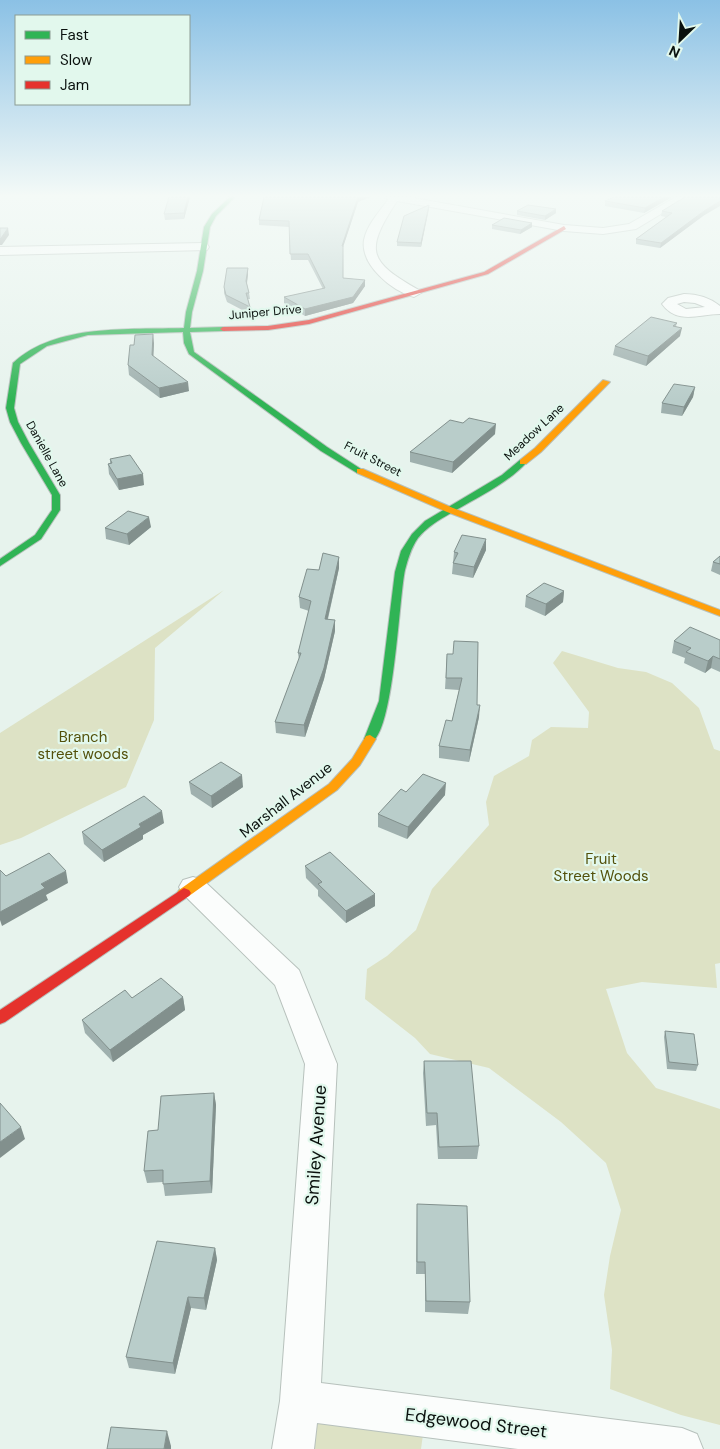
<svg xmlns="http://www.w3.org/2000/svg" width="720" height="1449" font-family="'DM Sans',sans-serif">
<rect width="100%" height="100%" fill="#e7f3ed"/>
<!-- green -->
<g fill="#dde2c5">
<path d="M224,590L155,648L154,720L126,787L21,838L0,845V733Z"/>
<path d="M562,651L618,668L646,672L672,683L699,708L714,749L720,751V963L715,964L717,988L642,982L606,989L627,1053L656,1088L720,1109V1425L681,1415L610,1389L612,1350L604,1295L610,1256L621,1210L606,1163L561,1122L489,1068L430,1054L415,1038L365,999L367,969L387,956L416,930L432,889L489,825L486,802L494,776L529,756L532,740L551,727L588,728L589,712L553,663Z"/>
<path d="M319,1420L424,1427L421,1449H302L303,1440Z"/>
</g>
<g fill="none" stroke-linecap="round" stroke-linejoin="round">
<!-- street casing -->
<g stroke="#b7c1bc" stroke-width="2">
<g id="street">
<path d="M385,197H408L564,225L603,228L629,224L676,197H689L636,229L603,234L564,231L397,201C365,250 367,261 419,290L421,293L414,297C392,291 360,265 364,240C367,225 379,212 388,200Z"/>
<path d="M203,243L207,244L209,247L207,250L0,255V247Z"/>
<path d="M684,294C698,294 710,298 720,306V314C699,314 677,325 662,304L668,298ZM684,302L695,303L705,307L686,309L677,304Z"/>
<path d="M193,877L203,880L299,970L337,1064L321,1383L682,1428L697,1434L703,1449H518L317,1423L314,1449H272L280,1401L305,1064L275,985L183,894L179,887L183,880Z"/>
</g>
</g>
<!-- fast casing -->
<g stroke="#b7c1bc" stroke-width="2">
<g id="fast">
<path d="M230,197H235L216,216L210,227L203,271L192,312L190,328L223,327L226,329L223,331L190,332L194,352L327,447L364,471L360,473H357L321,451L189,354L184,343L183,332L88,335L47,346L20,364L14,408L18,422L29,443L60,495V510L41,539L0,566V559L35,535L52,510V495L21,443L10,422L6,408L13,363C56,323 129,330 184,328L186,312L197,271L204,227L212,214Z"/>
<path d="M520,460L527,462C507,484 476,498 451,513C439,520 427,527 418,538C411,548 408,559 405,570C399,596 394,736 370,743L366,742L364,739L379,701L395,572L401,551L412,534L425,521L502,475Z"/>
</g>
</g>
<!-- slow casing -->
<g stroke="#b7c1bc" stroke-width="2">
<g id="slow">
<path d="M603,380L610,382L541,452L526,464H520V460L535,448Z"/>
<path d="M357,469H363L453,508L720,610V616L447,512L357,473Z"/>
<path d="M370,735L376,739L360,765L337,790L189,896L184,898L179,896L177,893L179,890L329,784L352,759L366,736Z"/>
</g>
</g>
<!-- jam casing -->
<g stroke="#b7c1bc" stroke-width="2">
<g id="jam">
<path d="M564,226L566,229L488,274L309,324L268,330L223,331L220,329L223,327L268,326L309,320L484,272Z"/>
<path d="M184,888L189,890L191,893L189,896L5,1022L0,1024V1010Z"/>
</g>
</g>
<!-- street -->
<use href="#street" fill="#fbfdfc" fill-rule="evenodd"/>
<!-- fast -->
<use href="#fast" fill="#30b455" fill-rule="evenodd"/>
<!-- slow -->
<use href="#slow" fill="#ff9f0a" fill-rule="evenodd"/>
<!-- jam -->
<use href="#jam" fill="#e5322d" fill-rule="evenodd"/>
</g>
<!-- wall -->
<g fill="#9fb0ae">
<path d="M190,197L184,219L165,220L164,214Z"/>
<path d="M672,197L644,213L605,206V201Z"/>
<path d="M358,202L343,247V278L365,280V286L353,303L305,316L284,303V297L323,289L308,260H291L289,227L259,225V220Z"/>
<path d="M429,205L421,247L397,246V242Z"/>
<path d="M556,209V213L545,220L517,215V211Z"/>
<path d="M662,211L703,216L660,248L636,244V239L666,217L661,216Z"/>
<path d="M492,225L532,227L520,234L492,229Z"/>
<path d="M248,268V274L247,284L249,293L250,299H248L250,307V314L227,302L224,293V287Z"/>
<path d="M677,323L676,326L680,336L646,366L613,355L615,346Z"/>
<path d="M154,343L153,356L189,391L160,398L129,375L128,365Z"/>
<path d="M695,387L693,397L682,416L661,413L662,403Z"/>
<path d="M463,423L495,434L452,473L410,462V452Z"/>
<path d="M110,459L144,485L119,490L109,474L108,464L110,463Z"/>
<path d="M151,527L129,545L106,539L105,528Z"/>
<path d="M486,550L473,578L452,574L454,552Z"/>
<path d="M720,556V575L711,571L713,562Z"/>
<path d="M339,557V568L328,619L335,631L324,679L305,737L276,733L275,722L299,660L298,653L309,611L300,608L299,597L319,570Z"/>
<path d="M564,591L563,602L545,616L525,607L526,596Z"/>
<path d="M720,640V672L711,668L705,673L684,663L685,658L672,653L674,641Z"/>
<path d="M447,654H453L477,705L479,717L469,762L439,758V746L452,721L459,690L445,689Z"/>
<path d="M189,782L243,787L212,808L191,794Z"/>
<path d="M406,792L445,795L407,839L378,827V814Z"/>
<path d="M164,823L143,835V839L104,862L84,844L82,832Z"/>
<path d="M305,866L375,906L346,923L318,896V890L306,878Z"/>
<path d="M183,997L185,1010L113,1062L85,1033L82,1020L132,998Z"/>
<path d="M665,1031L698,1065L696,1071L667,1069L664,1037Z"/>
<path d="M424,1061L479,1146L477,1159H438L436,1125L426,1126L423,1073Z"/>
<path d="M214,1093L216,1105L212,1193L165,1196L163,1182L147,1183L144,1171L158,1130Z"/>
<path d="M417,1204L470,1302L468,1314L425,1312V1274H416Z"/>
<path d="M215,1248L217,1260L206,1310L191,1308L175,1374L129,1368L126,1357Z"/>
</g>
<!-- shaded-wall -->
<g fill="#82908d">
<path d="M188,197H190L184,219V213Z"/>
<path d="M358,197H371L358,202L343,247L342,246Z"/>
<path d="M664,197H672L644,213L645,208Z"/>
<path d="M720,201V206L703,216L660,248L661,243L704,211Z"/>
<path d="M429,205V209L421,247V243Z"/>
<path d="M556,209V213L545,220V216Z"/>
<path d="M532,223V227L520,234L521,230Z"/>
<path d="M8,228L9,235L2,245H0V239Z"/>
<path d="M248,268V274L246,288V281Z"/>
<path d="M365,280V286L353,303L305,316V309Z"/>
<path d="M682,328L680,336L646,366L648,356Z"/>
<path d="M153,334L154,343L153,364L152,355Z"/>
<path d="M188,382L189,391L160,398L159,388Z"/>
<path d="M695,387L693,397L682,416L684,407Z"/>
<path d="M496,424L495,434L452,473L453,462Z"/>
<path d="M143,474L144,485L119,490L117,479Z"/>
<path d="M149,517L151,527L129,545L127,534Z"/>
<path d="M486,539V550L473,578L474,567Z"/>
<path d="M339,557V568L325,630V619Z"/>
<path d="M564,591L563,602L545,616L546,604Z"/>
<path d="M335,620V631L324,679L305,737L304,725Z"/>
<path d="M713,656L711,668L705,673L708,661Z"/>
<path d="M480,705L479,717L469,762L470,750Z"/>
<path d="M242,775L243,787L212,808L211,796Z"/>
<path d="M446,783L445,795L407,839L408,827Z"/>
<path d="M162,811L164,823L143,835V839L104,862L102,850L139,824Z"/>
<path d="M66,871L68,883L46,895L48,900L2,926L0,920V912L41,884Z"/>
<path d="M375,894V906L346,923V911Z"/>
<path d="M183,997L185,1010L113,1062L110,1050Z"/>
<path d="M214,1093L216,1105L212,1193L210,1181Z"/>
<path d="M21,1127L25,1139L0,1158V1142Z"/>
<path d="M215,1248L217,1260L206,1310L204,1298Z"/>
<path d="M188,1297L191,1308L175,1374L173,1363Z"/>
<path d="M167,1431L171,1446V1449H164Z"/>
</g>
<!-- building -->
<g fill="#b9cdca" stroke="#82908d">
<path d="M169,197H188L184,213L164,214Z"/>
<path d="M264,197H358L342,246H343V278L365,280L353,297L305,309L284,297L325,288L308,254H290L289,221L259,220Z"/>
<path d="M614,197H664L645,208L605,201Z"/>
<path d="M685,197H720V201L704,211L661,243L636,239L672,213L662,211Z"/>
<path d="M429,205L421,243L397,242L404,216Z"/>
<path d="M528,205L556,209L545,216L517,211Z"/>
<path d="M504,218L532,223L521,230L492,225Z"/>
<path d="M0,228H8L1,238L0,239Z"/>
<path d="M227,268H248L246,281L249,293H246L250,307L226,295L224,287Z"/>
<path d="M651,317L677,323L673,326L682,328L648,356L615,346Z"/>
<path d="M153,334L152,355L188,382L159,388L128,365L130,345H134L135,335Z"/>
<path d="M674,384L695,387L684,407L662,403Z"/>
<path d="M469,418L496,424L453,462L410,452L450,420L463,423Z"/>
<path d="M130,455L143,474L117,479L108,464L112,463L110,459Z"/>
<path d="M128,511L149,517L127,534L105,528Z"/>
<path d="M462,535L486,539L474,567L453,563L458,553L454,552Z"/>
<path d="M323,553L339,557L325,619L335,620L324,668L304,725L275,722L301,653H298L311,601L299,597L307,569L319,570Z"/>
<path d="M720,556V564L713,562Z"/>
<path d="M544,583L564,591L546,604L526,596Z"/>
<path d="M690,627L720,640V659L713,656L708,661L686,652L691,648L674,641Z"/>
<path d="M454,641L478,642L477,705H480L470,750L439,746L446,720L452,721L462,678H446L447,654H453Z"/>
<path d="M221,762L242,775L211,796L189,782Z"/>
<path d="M423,774L446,783L408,827L378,814L401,789L406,792Z"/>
<path d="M144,796L162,811L139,824L141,827L102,850L82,832Z"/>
<path d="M330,852L375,894L346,911L318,884L322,882L305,866Z"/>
<path d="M49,853L66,871L41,884L45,888L0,912V870L6,876Z"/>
<path d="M161,978L183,997L110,1050L82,1020L125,990L132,998Z"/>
<path d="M665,1031L694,1034L698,1065L669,1062Z"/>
<path d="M424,1061H471L479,1146L439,1147L437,1113H427Z"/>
<path d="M214,1093L210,1181L163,1184V1170L144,1171L148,1131L158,1130L161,1096Z"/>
<path d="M0,1103L21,1127L0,1142Z"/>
<path d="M417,1204L467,1206L470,1302L426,1301L425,1262H417Z"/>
<path d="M157,1241L215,1248L204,1298L188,1297L173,1363L126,1357Z"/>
<path d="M111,1427L167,1431L164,1449H107Z"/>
</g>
<!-- sky -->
<linearGradient id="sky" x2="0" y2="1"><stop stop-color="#8bc1e5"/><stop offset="0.49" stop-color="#f4faf7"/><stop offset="1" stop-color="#f4faf7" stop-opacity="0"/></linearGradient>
<rect width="720" height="400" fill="url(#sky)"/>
<g text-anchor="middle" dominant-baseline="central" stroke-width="4.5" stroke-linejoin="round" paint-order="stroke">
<!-- far-street labels -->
<g font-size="12" fill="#0a110e" stroke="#e2f8ed">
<text transform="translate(265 312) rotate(-5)">Juniper Drive</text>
<text transform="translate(534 432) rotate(-43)">Meadow Lane</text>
<text transform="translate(47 454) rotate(61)">Danielle Lane</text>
<text transform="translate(373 459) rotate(27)">Fruit Street</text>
</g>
<!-- park labels -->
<g font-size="15" fill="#53510b" stroke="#e2f8ed">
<text x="83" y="737">Branch<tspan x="83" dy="17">street woods</tspan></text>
<text x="601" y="859">Fruit<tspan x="601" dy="17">Street Woods</tspan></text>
</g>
<!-- street labels -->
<g font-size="15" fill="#0a110e" stroke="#e2f8ed">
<text transform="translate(286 800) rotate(-38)">Marshall Avenue</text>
</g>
<!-- near-street labels -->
<g font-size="18" fill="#0a110e" stroke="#e2f8ed">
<text transform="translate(316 1145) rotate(-86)">Smiley Avenue</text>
<text transform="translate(476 1423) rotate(7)">Edgewood Street</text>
</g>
</g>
<!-- legend -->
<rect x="15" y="15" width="175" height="90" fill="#e2f8ed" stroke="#8c9c94"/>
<rect x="25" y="31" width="25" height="8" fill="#30b455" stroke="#8c9c94"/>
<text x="60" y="40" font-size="15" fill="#0a110e">Fast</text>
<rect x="25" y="56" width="25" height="8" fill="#ff9f0a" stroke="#8c9c94"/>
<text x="60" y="65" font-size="15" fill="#0a110e">Slow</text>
<rect x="25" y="81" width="25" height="8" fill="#e5322d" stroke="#8c9c94"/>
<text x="60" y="90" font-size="15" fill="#0a110e">Jam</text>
<!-- north arrow -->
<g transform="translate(680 40) rotate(205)" stroke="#e2f8ed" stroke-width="4" paint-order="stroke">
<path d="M0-4L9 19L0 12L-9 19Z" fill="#0a110e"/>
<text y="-8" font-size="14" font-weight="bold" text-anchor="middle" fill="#0a110e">N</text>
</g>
</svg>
